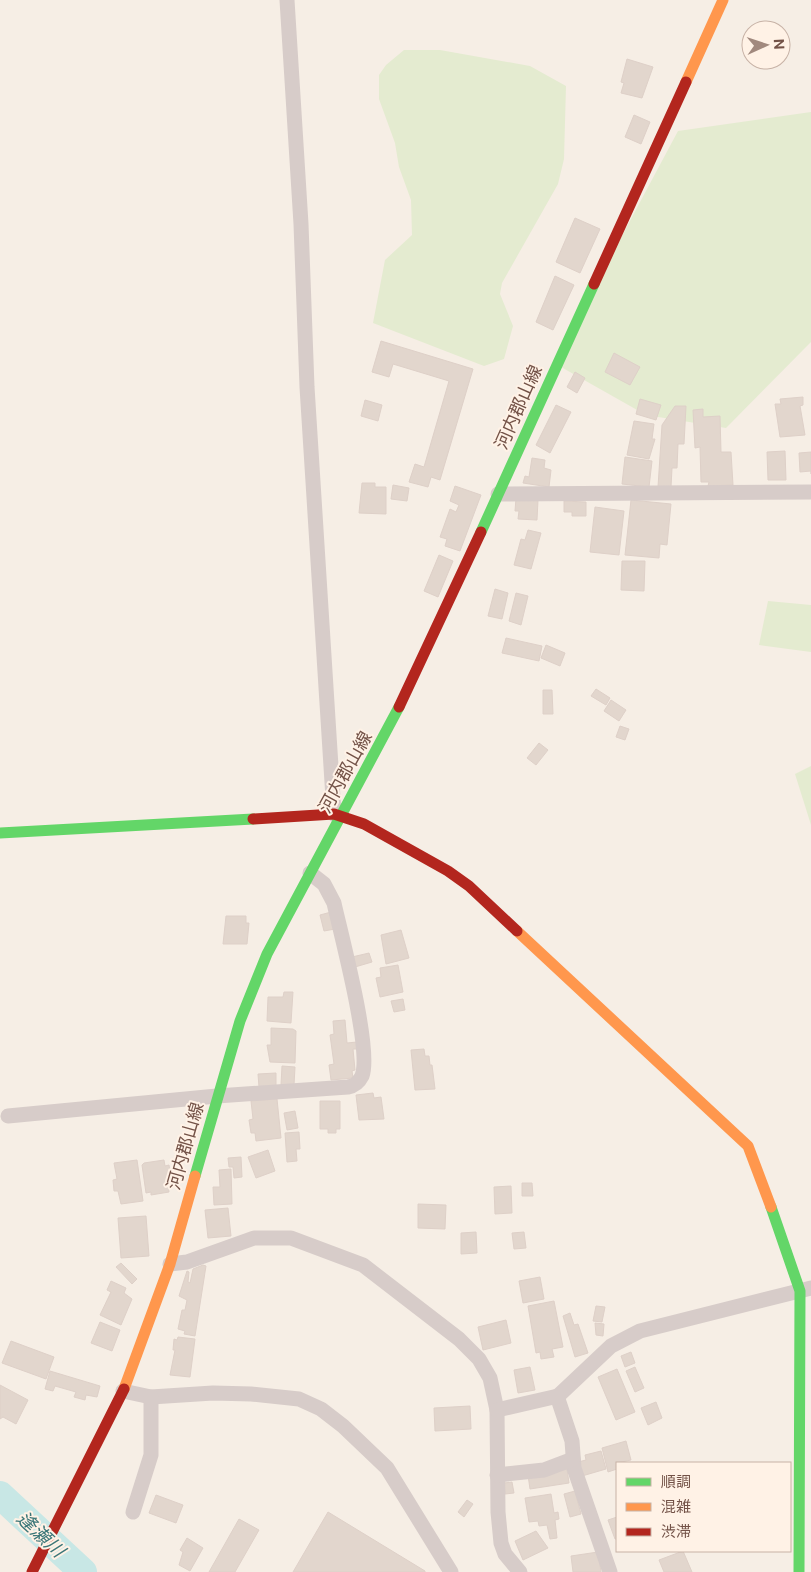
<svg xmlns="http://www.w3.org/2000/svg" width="811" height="1572" font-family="'Public Sans','Noto Sans JP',sans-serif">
<rect width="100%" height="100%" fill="#f6eee5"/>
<!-- green -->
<g fill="#e4ebd0">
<path d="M404,50H440L530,66L566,86L564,159L558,184L502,283L500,294L513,326L504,359L484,366L373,323L385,260L412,235L411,200L399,167L395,143L379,99V75L386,65Z"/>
<path d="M811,112V342L726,428L646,415L554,363L678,131Z"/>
<path d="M768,601L811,605V652L759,645Z"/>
<path d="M811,766V825L795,774Z"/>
</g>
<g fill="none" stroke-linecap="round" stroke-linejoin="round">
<!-- river -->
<path stroke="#c8e7e5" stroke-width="28" d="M0,1495L83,1572"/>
</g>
<!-- building -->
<g fill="#e2d6cd" stroke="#ded0c8">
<path d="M627,59L653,67L642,98L621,93L624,83L621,82Z"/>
<path d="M634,115L650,122L641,144L625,137Z"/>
<path d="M575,218L600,229L580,273L556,262Z"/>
<path d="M555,276L574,285L553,330L536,322Z"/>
<path d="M381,341L473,369L440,480L431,477L428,487L409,482L415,464L424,467L449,381L393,364L389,377L372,372Z"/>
<path d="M614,353L640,367L630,385L605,372Z"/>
<path d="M575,372L585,378L577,393L567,387Z"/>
<path d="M803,397V405L800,406L805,435L780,437L775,404H781L780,399Z"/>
<path d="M640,399L661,405L656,420L636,414Z"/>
<path d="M365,400L382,405L378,421L361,416Z"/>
<path d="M556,405L571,412L550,453L536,445Z"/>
<path d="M675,406H686L684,444H678L677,468H672L671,487H658L662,425Z"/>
<path d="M703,409V417L720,416L721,452H731L733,485L708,486L709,482H701L700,447L695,448L693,410Z"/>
<path d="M634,421L654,424L652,439H655L649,459L627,455Z"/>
<path d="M785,451L786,480H768L767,452Z"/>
<path d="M811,452V474V471L800,472L799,453Z"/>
<path d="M625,457L652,461L649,487L622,484Z"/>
<path d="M532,458L545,460L544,468L551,470L549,487L523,483L525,476L529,477Z"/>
<path d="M362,483H375V487H386V514L359,513Z"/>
<path d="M393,485L409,488L407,501L391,499Z"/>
<path d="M455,486L481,495L460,551L445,546L447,539L440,537L450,509L456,512L459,505L450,501Z"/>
<path d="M516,498L538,500L537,520L518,519L519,511H515Z"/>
<path d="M631,500L671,504L667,545L660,544L659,558L625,555Z"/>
<path d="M564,501L586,502V516H572V512H564Z"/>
<path d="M595,507L624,511L619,555L590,552Z"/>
<path d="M528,530L541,533L531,569L514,565L521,539L525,540Z"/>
<path d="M439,555L453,561L438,597L424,591Z"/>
<path d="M622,561H645L644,591L621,590Z"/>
<path d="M495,589L508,593L502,619L488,616Z"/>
<path d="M516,593L528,596L521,625L509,621Z"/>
<path d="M506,638L542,646L539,661L502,653Z"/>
<path d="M546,645L565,653L560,666L541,658Z"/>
<path d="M596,689L610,698L606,705L591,696Z"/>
<path d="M543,690H552L553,714H543Z"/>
<path d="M611,700L626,710L619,721L604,711Z"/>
<path d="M620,726L629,729L625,740L616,737Z"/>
<path d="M539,743L548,750L536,765L527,758Z"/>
<path d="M331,912L335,929L324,931L320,915Z"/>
<path d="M226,916H246V923H249L247,944H223Z"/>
<path d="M401,930L409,958L386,964L381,935Z"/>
<path d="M369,953L372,962L355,967L352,957Z"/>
<path d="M398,965L403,992L380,997L376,978L381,977L380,968Z"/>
<path d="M284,992H293L291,1023L267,1021L268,997H283Z"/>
<path d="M403,999L405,1010L394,1012L391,1001Z"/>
<path d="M345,1020L347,1043L357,1042L358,1049H353L355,1070L352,1071L353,1078L331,1080L329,1065L334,1064L330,1035L334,1034L333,1021Z"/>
<path d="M271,1028L293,1029L296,1031L295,1063L270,1062L267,1045H271Z"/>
<path d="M424,1049L425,1056H429L430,1065H432L435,1089L415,1090L411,1050Z"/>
<path d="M282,1066L295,1067L294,1085H281Z"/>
<path d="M276,1073V1086L259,1087L258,1074Z"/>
<path d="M373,1093L374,1098L381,1097L384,1119L359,1120L356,1095Z"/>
<path d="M277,1099L281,1138L256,1141L255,1133H251L249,1120L253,1119L251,1101Z"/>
<path d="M320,1101H340V1129H336V1133H328V1129H320Z"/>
<path d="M295,1111L298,1128L287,1130L284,1113Z"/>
<path d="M299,1132L300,1149H296L297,1161L287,1162L285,1133Z"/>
<path d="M268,1150L275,1171L256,1178L248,1157Z"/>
<path d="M241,1157L242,1177L234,1178L233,1167H229L228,1158Z"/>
<path d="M137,1160L143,1201L121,1204L118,1191H114L113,1180L117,1179L114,1163Z"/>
<path d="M164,1160L165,1166L169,1165L171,1178H167L169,1192L151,1195V1192L146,1193L142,1165L144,1163Z"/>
<path d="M231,1169L232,1204L214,1205L213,1187H220L219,1170Z"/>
<path d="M522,1183H532L533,1196H522Z"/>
<path d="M511,1186L512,1213L495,1214L494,1187Z"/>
<path d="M418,1204L446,1205L445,1229L418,1228Z"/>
<path d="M228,1208L231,1236L208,1238L205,1210Z"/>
<path d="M146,1216L149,1256L121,1258L118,1218Z"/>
<path d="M476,1232L477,1253L461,1254V1233Z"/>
<path d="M524,1232L526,1248L514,1249L512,1233Z"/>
<path d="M121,1263L137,1279L132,1284L116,1267Z"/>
<path d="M203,1265L206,1266L195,1336L184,1334L185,1331L178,1329L182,1310H185L187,1300L179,1296L187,1271L189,1272L188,1282L190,1283L193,1269Z"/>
<path d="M540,1277L544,1299L523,1303L519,1281Z"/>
<path d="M111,1281L126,1288L124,1293L132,1299L121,1325L100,1315L111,1292L107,1290Z"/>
<path d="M554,1301L563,1347L552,1349L554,1357L541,1359L540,1352L536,1353L528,1306Z"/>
<path d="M596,1306L605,1307L602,1322L593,1321Z"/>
<path d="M570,1313L574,1325L578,1324L588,1353L575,1357L563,1316Z"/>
<path d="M506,1320L511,1343L483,1350L478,1327Z"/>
<path d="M100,1322L120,1330L112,1351L91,1343Z"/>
<path d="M595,1323L604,1324L603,1336L596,1335Z"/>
<path d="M178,1337L195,1339L190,1377L170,1375L175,1350H173L174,1339L177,1340Z"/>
<path d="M11,1341L54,1357L46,1379L2,1363Z"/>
<path d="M631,1352L635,1363L625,1367L621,1356Z"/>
<path d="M530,1367L535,1390L518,1393L514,1370Z"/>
<path d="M635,1367L644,1388L635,1392L626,1371Z"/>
<path d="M617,1369L635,1412L616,1420L598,1377Z"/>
<path d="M50,1371L100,1386L97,1397L86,1395L85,1400L74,1397L76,1392L55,1386L53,1391L45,1389Z"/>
<path d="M0,1385L28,1400L16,1424L3,1417L0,1419Z"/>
<path d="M656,1402L662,1418L648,1425L641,1408Z"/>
<path d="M470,1406L471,1429L435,1431L434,1408Z"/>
<path d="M626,1441L631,1460L617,1463V1469L608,1472L602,1448Z"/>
<path d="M601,1451L606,1469L582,1476L578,1462L586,1460L585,1455Z"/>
<path d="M567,1469L569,1483L530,1489L528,1475Z"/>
<path d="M512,1482L514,1493L505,1494L504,1483Z"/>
<path d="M575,1491L581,1514L570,1517L564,1494Z"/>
<path d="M551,1494L554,1513L558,1512L559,1519L555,1520L557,1538L550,1539L547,1525L539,1526L538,1521L529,1522L525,1498Z"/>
<path d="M156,1495L183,1505L176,1523L149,1513Z"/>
<path d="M467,1500L473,1504L464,1517L458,1512Z"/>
<path d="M328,1512L425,1571V1572H293Z"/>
<path d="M617,1517V1539H615L608,1520Z"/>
<path d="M239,1519L259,1530L235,1572H209Z"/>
<path d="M536,1531L548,1548L523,1560L515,1541Z"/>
<path d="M187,1538L203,1548L190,1571L179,1565L183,1552L180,1550Z"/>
<path d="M683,1551L692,1572H664L659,1560Z"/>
<path d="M598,1552L601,1572H573L571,1556Z"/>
</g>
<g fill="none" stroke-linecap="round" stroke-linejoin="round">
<!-- street -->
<g stroke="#d7ccc9" stroke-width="15">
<path d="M287,0L301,224L307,387L334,814"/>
<path d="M498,494L811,492"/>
<path d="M8,1116L217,1096L348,1087C354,1086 359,1082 362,1076C372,1050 341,935 334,903L324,884L310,873"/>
<path d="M170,1264L187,1262L254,1238H291L363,1265L459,1339L479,1359L490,1378L497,1410L498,1512L501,1543L505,1554L520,1572"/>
<path d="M123,1391L151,1397L213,1393L251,1394L299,1399L321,1409L343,1426L387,1468L451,1572"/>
<path d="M557,1396L572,1441L574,1468L610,1572"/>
<path d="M497,1410L558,1396L611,1346L640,1331L811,1288"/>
<path d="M497,1475L544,1470L573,1459"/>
<path d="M133,1512L151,1455V1397"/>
</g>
<!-- fast -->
<g stroke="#63d668" stroke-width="11">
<path d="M481,532L594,284"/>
<path d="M0,833L253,819"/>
<path d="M195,1176L240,1021L267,954L399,707"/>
<path d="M771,1207L800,1291L799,1572"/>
</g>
<!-- slow -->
<g stroke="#ff974d" stroke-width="11">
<path d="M686,82L723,0"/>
<path d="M517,931L748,1146L771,1207"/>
<path d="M124,1389L170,1264L195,1176"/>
</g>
<!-- jam -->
<g stroke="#b3261e" stroke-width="11">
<path d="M594,284L686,82"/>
<path d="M399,707L481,532"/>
<path d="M253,819L334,814L364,824L448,871L469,886L517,931"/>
<path d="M32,1572L124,1389"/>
</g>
</g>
<g text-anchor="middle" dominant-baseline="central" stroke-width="4" stroke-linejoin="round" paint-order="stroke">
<!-- street labels -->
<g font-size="18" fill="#735247" stroke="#fff2e6">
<text transform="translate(518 407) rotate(-66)">河内郡山線</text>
<text transform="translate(345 772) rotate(-61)">河内郡山線</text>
<text transform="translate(185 1146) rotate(-74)">河内郡山線</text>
</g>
<!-- water labels -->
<g font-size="19" font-style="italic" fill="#3b7678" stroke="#fff2e6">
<text transform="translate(41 1534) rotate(43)">逢瀬川</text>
</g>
</g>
<!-- legend -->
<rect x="616" y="1462" width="175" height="90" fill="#fff2e6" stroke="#c7b2a6"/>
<rect x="626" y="1478" width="25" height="8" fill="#63d668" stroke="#c7b2a6"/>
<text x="661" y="1487" font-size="15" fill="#735247">順調</text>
<rect x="626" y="1503" width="25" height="8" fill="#ff974d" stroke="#c7b2a6"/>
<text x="661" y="1512" font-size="15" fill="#735247">混雑</text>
<rect x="626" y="1528" width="25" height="8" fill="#b3261e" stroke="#c7b2a6"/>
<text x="661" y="1537" font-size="15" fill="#735247">渋滞</text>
<!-- north arrow -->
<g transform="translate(766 45) rotate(87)"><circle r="24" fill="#fff2e6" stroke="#c7b2a6"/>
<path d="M0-4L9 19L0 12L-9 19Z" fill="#a1897e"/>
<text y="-8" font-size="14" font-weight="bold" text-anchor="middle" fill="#735247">N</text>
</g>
</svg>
